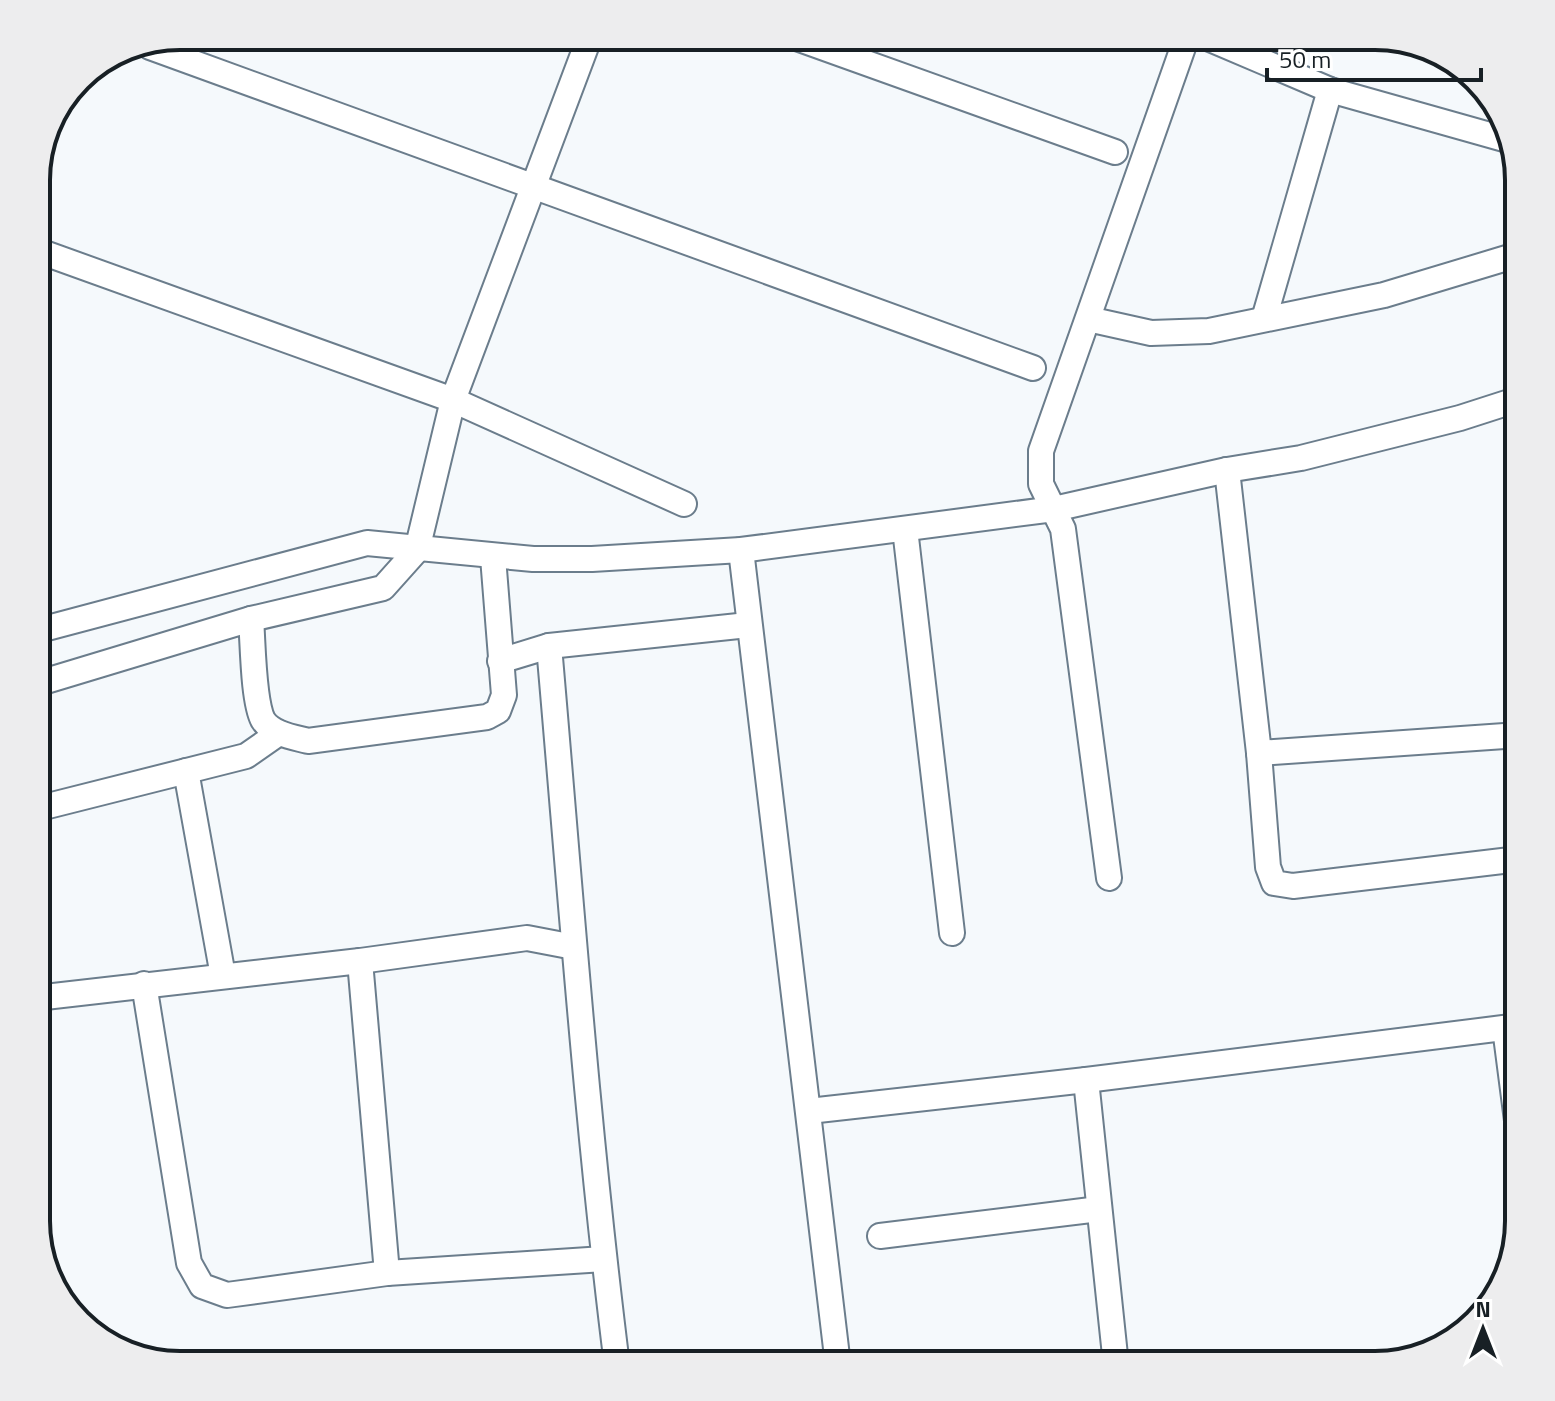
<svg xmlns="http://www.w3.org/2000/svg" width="1555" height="1401" font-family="'Titillium Web',sans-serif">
<rect width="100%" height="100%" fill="#f5f9fc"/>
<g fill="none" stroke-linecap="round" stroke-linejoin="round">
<!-- street casing -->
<g stroke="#6b7d8c" stroke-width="28">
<g id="street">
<path d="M791,36L1115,152"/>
<path d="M1203,36L1330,90L1511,141"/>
<path d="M150,47L1033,368"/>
<path d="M36,250L453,400L684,504"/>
<path d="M1088,319L1151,333L1209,331L1384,295L1510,257"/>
<path d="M1264,319L1330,90"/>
<path d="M1227,470L1259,753L1268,867L1274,883L1293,886L1519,859"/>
<path d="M905,529L952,933"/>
<path d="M741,550L838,1365"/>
<path d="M251,619C253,643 253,701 263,720C272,734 293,737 308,741L487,717L498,711L504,695L493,557"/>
<path d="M36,631L367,543L533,559H592L741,550L1054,509L1227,470L1301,458L1460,418L1519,399"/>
<path d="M549,646C570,886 587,1126 617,1365"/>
<path d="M500,661L549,646L748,625"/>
<path d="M36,684L251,619L383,588L417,550L453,400L590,36"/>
<path d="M1259,753L1519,735"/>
<path d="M186,771L223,976"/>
<path d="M36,809L246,756L279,733"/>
<path d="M1109,878L1063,529L1041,484V451L1187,36"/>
<path d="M360,961L387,1273"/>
<path d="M144,984L189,1263L202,1286L227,1295L387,1273L604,1259"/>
<path d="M36,998L360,961L527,938L574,947"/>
<path d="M1505,1028L1519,1136"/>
<path d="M1086,1080L1116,1365"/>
<path d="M809,1111L1086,1080L1519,1026"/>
<path d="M880,1236L1099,1209"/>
</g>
</g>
<!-- street -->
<use href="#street" stroke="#fff" stroke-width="24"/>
</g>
<!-- crop -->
<path d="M0 0H1555V1401H0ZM180 50H1375A130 130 0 0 1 1505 180V1221A130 130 0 0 1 1375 1351H180A130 130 0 0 1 50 1221V180A130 130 0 0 1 180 50Z" fill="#ededee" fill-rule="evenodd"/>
<path fill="none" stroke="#182025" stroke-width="4" d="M180 50H1375A130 130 0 0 1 1505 180V1221A130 130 0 0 1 1375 1351H180A130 130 0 0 1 50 1221V180A130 130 0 0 1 180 50Z"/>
<!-- north arrow -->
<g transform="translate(1483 1329)" stroke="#ffffff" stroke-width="6" paint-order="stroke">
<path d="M0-6L14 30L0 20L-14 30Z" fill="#182025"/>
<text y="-12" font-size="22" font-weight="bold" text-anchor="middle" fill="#182025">N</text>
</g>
<!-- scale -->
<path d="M1267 68v12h214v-12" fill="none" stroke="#182025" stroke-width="4"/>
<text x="1279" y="68" font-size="24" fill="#182025" stroke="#ffffff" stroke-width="6" paint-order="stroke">50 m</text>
</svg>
